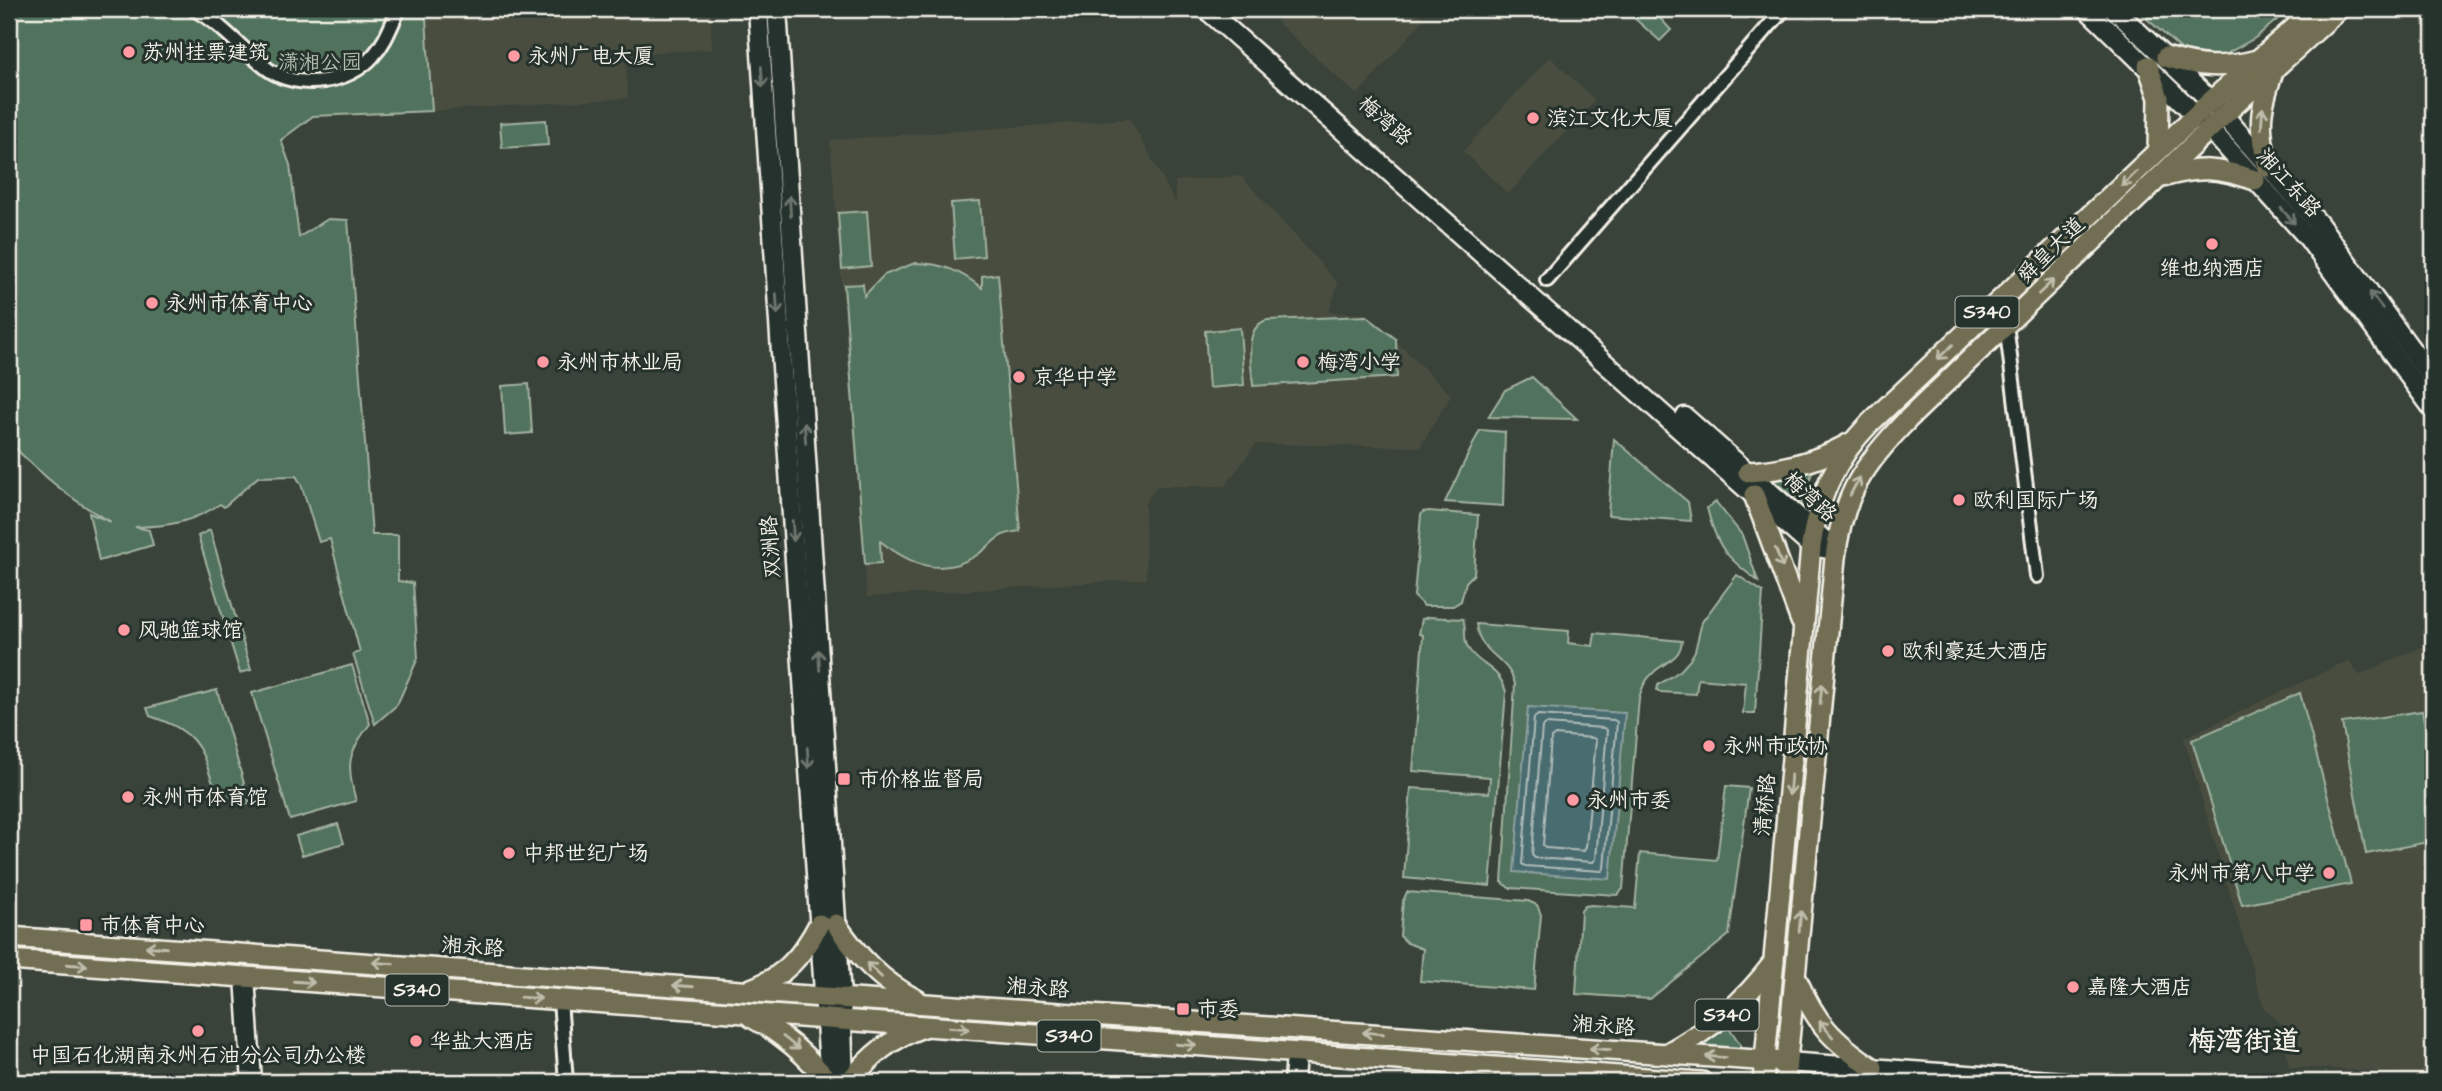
<svg xmlns="http://www.w3.org/2000/svg" width="2442" height="1091" font-family="'Architects Daughter','LXGW WenKai TC',sans-serif">
<rect width="100%" height="100%" fill="#3a4339"/>
<filter id="ink" filterUnits="userSpaceOnUse"><feTurbulence type="fractalNoise" baseFrequency=".0143" numOctaves="2"/><feDisplacementMap in="SourceGraphic" scale="14" xChannelSelector="R" yChannelSelector="G"/><feConvolveMatrix kernelMatrix="1 2 1 2 8 2 1 2 1" color-interpolation-filters="sRGB"/></filter>
<g filter="url(#ink)">
<!-- built -->
<g fill="#484e41">
<path d="M430,9H710L712,49L626,54L628,98L432,111L426,17Z"/>
<path d="M1288,9H1412L1424,19L1357,95L1276,21Z"/>
<path d="M1550,57L1595,100L1508,194L1463,151Z"/>
<path d="M1130,119L1176,204L1175,181L1241,176L1338,283L1329,312L1368,314L1451,395L1420,447L1256,444L1225,486H1157L1145,503L1146,579L867,597L830,140Z"/>
<path d="M2426,645L2433,675V1074L2289,1067L2282,1025L2264,1008L2184,738L2349,660L2359,675Z"/>
</g>
<!-- green -->
<g fill="#51725c" stroke="#a2b2a2" stroke-width="2">
<path d="M9,9H430L426,18L432,111L313,116L281,140L290,165L299,237L328,219L348,220L372,535H398V581L413,583L418,658L397,705L375,724L353,654L360,652L330,539L319,542L301,484L296,476L258,477L224,507L220,504C191,523 169,526 135,527L149,530L153,545L99,561L89,513L111,522C71,501 40,473 9,442Z"/>
<path d="M1630,9H1666L1659,17L1671,30L1660,41L1634,18Z"/>
<path d="M2136,9H2290L2255,38L2219,58L2182,50Z"/>
<path d="M546,120L548,145L502,148L500,123Z"/>
<path d="M980,201L984,256L955,259L951,203Z"/>
<path d="M867,211L871,266L842,269L838,213Z"/>
<path d="M915,263C942,263 960,271 982,288V276L998,274L1020,531C992,535 998,541 977,555C941,578 911,565 880,541L881,563L865,564L844,285L863,284L864,296L884,275Z"/>
<path d="M1366,316L1396,339L1397,377L1253,386C1252,365 1242,328 1267,320Z"/>
<path d="M1240,328L1244,385L1209,388L1205,331Z"/>
<path d="M1532,377L1577,419L1488,417L1505,390Z"/>
<path d="M529,384L532,433L505,435L502,386Z"/>
<path d="M1480,430L1505,432L1503,506L1445,502Z"/>
<path d="M1614,439L1688,502L1691,521L1608,515Z"/>
<path d="M1814,467L1801,504L1774,481L1773,480Z"/>
<path d="M1716,502L1742,535L1758,581C1726,557 1717,548 1707,508Z"/>
<path d="M1429,511L1478,515L1474,574L1466,582L1461,601L1453,606H1424L1414,596L1421,515L1423,512Z"/>
<path d="M210,530L251,670L240,673L198,536Z"/>
<path d="M1737,575L1763,592L1755,713H1743L1746,683L1698,679L1696,694L1660,692L1657,690L1658,685L1681,670L1690,660L1695,651L1702,622Z"/>
<path d="M1429,617L1463,619C1467,629 1462,641 1470,651C1483,668 1499,667 1506,692L1490,886L1404,878L1411,788L1489,793L1490,777L1413,771L1423,635L1419,634L1422,619Z"/>
<path d="M1476,624L1569,631L1568,643L1593,646L1595,633L1682,641C1680,660 1665,661 1653,673C1645,680 1642,688 1639,698L1623,889L1617,895L1509,888L1502,882L1515,684C1507,655 1479,655 1476,624Z"/>
<path d="M352,665L370,724C347,754 346,765 356,801L290,820L252,693Z"/>
<path d="M217,690L250,804C203,806 217,767 193,740C181,727 167,722 150,716L147,708Z"/>
<path d="M2300,693L2351,884L2242,905L2192,740Z"/>
<path d="M2422,711L2433,764V841L2366,854L2342,723Z"/>
<path d="M1726,786L1749,788L1729,935L1650,999L1576,994L1581,911L1585,906L1591,905L1635,908L1640,853L1717,860Z"/>
<path d="M338,824L344,843L302,855L296,836Z"/>
<path d="M1407,892L1528,901L1537,905L1541,915L1534,990L1420,981L1423,949L1407,943L1400,936L1403,901Z"/>
<path d="M1726,1023L1740,1044V1049L1695,1046Z"/>
</g>
<!-- water -->
<path fill="#4a6c71" stroke="#8ea1a1" stroke-width="2" d="M1528,707L1625,713L1610,879L1514,872Z"/>
<g fill="none" stroke-linecap="round" stroke-linejoin="round">
<!-- shore -->
<g stroke="#b0bcb8" stroke-width="2">
<path d="M1538,715L1614,720L1617,722L1604,868L1602,871L1525,866L1522,864L1534,718Z"/>
<path d="M1546,724L1604,728L1607,730L1596,859L1593,862L1535,858L1532,855L1542,727Z"/>
<path d="M1555,735L1593,738L1596,740L1586,847L1584,851L1546,848L1543,845L1551,738Z"/>
</g>
<!-- street casing -->
<g stroke="#f4f1e8" stroke-width="18">
<g id="street">
<path d="M194,9C222,24 243,51 269,70C299,91 350,83 373,56C386,42 391,25 399,9"/>
<path d="M1547,280L1784,9"/>
<path d="M2006,324L2037,576"/>
<path d="M560,1000L566,1082"/>
</g>
</g>
<!-- secondary casing -->
<g stroke="#f4f1e8" stroke-width="23">
<g id="secondary">
<path d="M758,9L830,1082"/>
<path d="M777,9L841,998L844,1082"/>
<path d="M1206,9L1811,546L1836,550"/>
<path d="M2087,9L2210,129L2308,238L2433,409"/>
<path d="M2114,9L2211,101L2319,224L2433,379"/>
<path d="M1685,417L1824,540"/>
<path d="M245,977L252,1082"/>
<path d="M1786,1062L2065,1082"/>
<path d="M1294,1082L1296,1053"/>
</g>
</g>
<!-- primary casing -->
<g stroke="#f4f1e8" stroke-width="24">
<g id="primary">
<path d="M2166,57C2198,67 2224,69 2257,60"/>
<path d="M2148,66L2159,98L2158,151"/>
<path d="M2268,167C2258,126 2259,111 2273,72"/>
<path d="M2163,177C2200,166 2219,168 2255,180"/>
<path d="M1748,472C1785,470 1817,462 1850,443"/>
<path d="M1754,495L1801,621"/>
<path d="M836,924C858,957 882,982 917,1000"/>
<path d="M9,937L809,996L1786,1062"/>
<path d="M9,960L1702,1082"/>
<path d="M1796,978C1816,1023 1832,1041 1873,1068"/>
<path d="M751,989C784,977 803,955 819,924"/>
<path d="M751,1017C783,1034 806,1055 829,1082"/>
<path d="M1668,1053C1715,1026 1741,1005 1774,962"/>
<path d="M849,1082C872,1054 889,1040 923,1027"/>
<path d="M1763,1082L1811,546C1818,497 1835,459 1870,423L2211,101L2316,9"/>
<path d="M1785,1082L1835,558C1843,494 1864,464 1908,419L2224,115L2339,9"/>
</g>
</g>
<!-- street -->
<use href="#street" stroke="#26332d" stroke-width="12"/>
<!-- secondary -->
<use href="#secondary" stroke="#26332d" stroke-width="18"/>
<!-- primary -->
<use href="#primary" stroke="#726e52" stroke-width="19"/>
</g>
<!-- one-way arrows -->
<defs><path id="oneway-shaft" d="M-6 0H5M1.5-3L5.5 0L1.5 3" fill="none" stroke-width="1.6" stroke-linecap="round" stroke-linejoin="round" transform="scale(1.75)"/></defs>
<g stroke="#6e766e">
<use href="#oneway-shaft" transform="translate(762 77) rotate(86)"/>
<use href="#oneway-shaft" transform="translate(790 206) rotate(-94)"/>
<use href="#oneway-shaft" transform="translate(2288 216) rotate(48)"/>
<use href="#oneway-shaft" transform="translate(2376 300) rotate(-127)"/>
<use href="#oneway-shaft" transform="translate(777 304) rotate(86)"/>
<use href="#oneway-shaft" transform="translate(805 433) rotate(-94)"/>
<use href="#oneway-shaft" transform="translate(793 531) rotate(86)"/>
<use href="#oneway-shaft" transform="translate(819 660) rotate(-94)"/>
<use href="#oneway-shaft" transform="translate(808 758) rotate(86)"/>
</g>
<g stroke="#c0bdac">
<use href="#oneway-shaft" transform="translate(2262 118) rotate(-86)"/>
<use href="#oneway-shaft" transform="translate(2129 179) rotate(137)"/>
<use href="#oneway-shaft" transform="translate(2046 287) rotate(-44)"/>
<use href="#oneway-shaft" transform="translate(1945 352) rotate(137)"/>
<use href="#oneway-shaft" transform="translate(1855 486) rotate(-62)"/>
<use href="#oneway-shaft" transform="translate(1779 558) rotate(69)"/>
<use href="#oneway-shaft" transform="translate(1821 694) rotate(-85)"/>
<use href="#oneway-shaft" transform="translate(1790 785) rotate(95)"/>
<use href="#oneway-shaft" transform="translate(1800 921) rotate(-85)"/>
<use href="#oneway-shaft" transform="translate(156 947) rotate(-176)"/>
<use href="#oneway-shaft" transform="translate(383 963) rotate(-176)"/>
<use href="#oneway-shaft" transform="translate(77 965) rotate(4)"/>
<use href="#oneway-shaft" transform="translate(874 970) rotate(-136)"/>
<use href="#oneway-shaft" transform="translate(304 982) rotate(4)"/>
<use href="#oneway-shaft" transform="translate(683 986) rotate(-176)"/>
<use href="#oneway-shaft" transform="translate(531 998) rotate(4)"/>
<use href="#oneway-shaft" transform="translate(959 1028) rotate(4)"/>
<use href="#oneway-shaft" transform="translate(1826 1029) rotate(-130)"/>
<use href="#oneway-shaft" transform="translate(1373 1033) rotate(-176)"/>
<use href="#oneway-shaft" transform="translate(791 1043) rotate(39)"/>
<use href="#oneway-shaft" transform="translate(1186 1045) rotate(4)"/>
<use href="#oneway-shaft" transform="translate(1600 1049) rotate(-176)"/>
<use href="#oneway-shaft" transform="translate(1716 1057) rotate(-176)"/>
</g>
</g>
<!-- markers -->
<g fill="#ff9aa2" stroke="#26332d" stroke-width="2.5">
<circle cx="129" cy="52" r="7"/>
<circle cx="514" cy="56" r="7"/>
<circle cx="1533" cy="118" r="7"/>
<circle cx="2212" cy="244" r="7"/>
<circle cx="152" cy="303" r="7"/>
<circle cx="543" cy="362" r="7"/>
<circle cx="1303" cy="362" r="7"/>
<circle cx="1019" cy="377" r="7"/>
<circle cx="1959" cy="500" r="7"/>
<circle cx="124" cy="630" r="7"/>
<circle cx="1888" cy="651" r="7"/>
<circle cx="1709" cy="746" r="7"/>
<rect x="837" y="772" width="14" height="14" rx="3.5"/>
<circle cx="128" cy="797" r="7"/>
<circle cx="1573" cy="800" r="7"/>
<circle cx="509" cy="853" r="7"/>
<circle cx="2329" cy="873" r="7"/>
<rect x="79" y="918" width="14" height="14" rx="3.5"/>
<circle cx="2073" cy="987" r="7"/>
<rect x="1176" y="1002" width="14" height="14" rx="3.5"/>
<circle cx="198" cy="1031" r="7"/>
<circle cx="416" cy="1041" r="7"/>
</g>
<g text-anchor="middle" dominant-baseline="central" stroke-width="6" stroke-linejoin="round" paint-order="stroke">
<!-- shield labels -->
<g fill="#26332d" stroke="#b6b8b0" stroke-width="2">
<rect x="1955.5" y="296.5" width="63" height="31" rx="5"/>
<rect x="385.5" y="974.5" width="63" height="31" rx="5"/>
<rect x="1695.5" y="999.5" width="63" height="31" rx="5"/>
<rect x="1037.5" y="1020.5" width="63" height="31" rx="5"/>
</g>
<g font-size="19" font-weight="bold" fill="#f4f1e8">
<text x="1987" y="312">S340</text>
<text x="417" y="990">S340</text>
<text x="1727" y="1015">S340</text>
<text x="1069" y="1036">S340</text>
</g>
<!-- poi labels -->
<g font-size="21" fill="#f4f1e8" stroke="#26332d" text-anchor="start">
<text x="143" y="52">苏州挂票建筑</text>
<text x="528" y="56">永州广电大厦</text>
<text x="1547" y="118">滨江文化大厦</text>
<text x="2212" y="268" text-anchor="middle">维也纳酒店</text>
<text x="166" y="303">永州市体育中心</text>
<text x="557" y="362">永州市林业局</text>
<text x="1317" y="362">梅湾小学</text>
<text x="1033" y="377">京华中学</text>
<text x="1973" y="500">欧利国际广场</text>
<text x="138" y="630">风驰篮球馆</text>
<text x="1902" y="651">欧利豪廷大酒店</text>
<text x="1723" y="746">永州市政协</text>
<text x="858" y="779">市价格监督局</text>
<text x="142" y="797">永州市体育馆</text>
<text x="1587" y="800">永州市委</text>
<text x="523" y="853">中邦世纪广场</text>
<text x="2315" y="873" text-anchor="end">永州市第八中学</text>
<text x="100" y="925">市体育中心</text>
<text x="2087" y="987">嘉隆大酒店</text>
<text x="1197" y="1009">市委</text>
<text x="430" y="1041">华盐大酒店</text>
<text x="198" y="1055" text-anchor="middle">中国石化湖南永州石油分公司办公楼</text>
</g>
<!-- park labels -->
<g font-size="21" fill="#b3beb0" stroke="#26332d">
<text x="320" y="62">潇湘公园</text>
</g>
<!-- street labels -->
<g font-size="21" fill="#f4f1e8" stroke="#26332d">
<text transform="translate(1385 121) rotate(41)">梅湾路</text>
<text transform="translate(2289 183) rotate(48)">湘江东路</text>
<text transform="translate(2051 250) rotate(-44)">舜皇大道</text>
<text transform="translate(1810 497) rotate(42)">梅湾路</text>
<text transform="translate(771 547) rotate(-94)">双洲路</text>
<text transform="translate(1765 805) rotate(-85)">清桥路</text>
<text transform="translate(473 947) rotate(4)">湘永路</text>
<text transform="translate(1038 988) rotate(4)">湘永路</text>
<text transform="translate(1604 1026) rotate(4)">湘永路</text>
</g>
<!-- district labels -->
<g font-size="28" font-weight="bold" fill="#f4f1e8" stroke="#26332d">
<text x="2244" y="1041">梅湾街道</text>
</g>
</g>
<!-- margin -->
<rect width="2442" height="1091" fill="none" stroke="#26332d" stroke-width="35"/>
<rect x="18" y="18" width="2407" height="1056" fill="none" stroke="#f4f1e8" stroke-width="2.5" filter="url(#ink)"/>
</svg>
